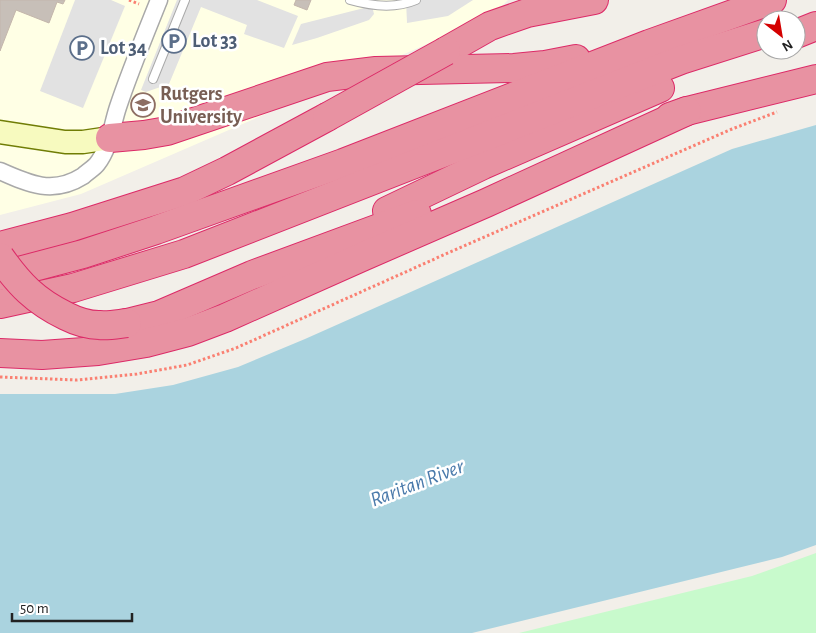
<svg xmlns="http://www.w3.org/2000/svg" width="816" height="633" font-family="'Alegreya Sans',sans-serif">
<rect width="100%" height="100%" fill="#f2efe9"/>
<!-- education -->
<path fill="#ffffe5" d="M0,0H508L492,16L81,194L0,215Z"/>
<!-- park -->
<path fill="#c8facc" d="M816,553V633H519L752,576Z"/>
<!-- parking -->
<g fill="#e2e2e2">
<path d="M75,0H111L125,6L83,108L40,91Z"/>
<path d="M177,0H257L298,16L284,48L244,34L247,25L201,7L169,84L146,92L141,90Z"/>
<path d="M406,0H473L448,16L407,23Z"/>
<path d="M372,6L374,14L369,20L317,38L292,45L301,24Z"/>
</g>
<!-- water -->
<path fill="#aad3df" d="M816,125V545L782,557L472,633H0V394H115L173,385L238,367L305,339L732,149Z"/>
<!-- building -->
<g fill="#c7bfb8" stroke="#c4b6ab">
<path d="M0,0H65L63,4L57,2L49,23L16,10L0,51Z"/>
<path d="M296,0H311L307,10L294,5Z"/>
</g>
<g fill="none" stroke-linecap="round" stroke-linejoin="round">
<!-- lane casing -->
<g stroke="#a9a9a9" stroke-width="10">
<g id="lane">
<path d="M350,0C371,6 395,9 416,0"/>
<path d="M153,79L185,0"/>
</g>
</g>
<!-- street casing -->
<g stroke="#a9a9a9" stroke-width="19">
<path id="street" d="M0,171C29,184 53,195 83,176C87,172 94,168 97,164C110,147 112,125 118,107C130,71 145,35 159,0"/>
</g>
<!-- secondary casing -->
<g stroke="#707d05" stroke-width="25">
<path id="secondary" d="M0,132L65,142H83L110,138"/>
</g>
<!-- highway casing -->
<g stroke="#dc2a67" stroke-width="30">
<g id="highway">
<path d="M796,34L816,26"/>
<path d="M446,51L490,26L527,13L594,0"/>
<path d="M670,117L687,111L816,79"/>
<path d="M110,138L144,135L167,131L327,77L376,71L514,68L545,65L576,59"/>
<path d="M387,211L483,165L660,88"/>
<path d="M0,246L72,227L185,191L227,171L327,117"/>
<path d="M0,276L83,254L156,230L343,163L649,44L772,0"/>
<path d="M0,304L73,288L184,254L681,60L766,33"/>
<path d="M127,323L159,315L252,275L417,214"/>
<path d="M0,353L42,355L98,351L146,343L188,332L225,318L362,257L486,203L687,111"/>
</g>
</g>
<!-- path -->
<g stroke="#fa8072" stroke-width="3" stroke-dasharray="2.5 2.5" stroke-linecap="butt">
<path d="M129,0L139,4"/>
<path d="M0,377L77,380L137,374L187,365L236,348L459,248L732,129L777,112"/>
</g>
<!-- lane -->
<use href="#lane" stroke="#fff" stroke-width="8"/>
<!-- street -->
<use href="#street" stroke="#fff" stroke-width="16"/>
<!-- secondary -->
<use href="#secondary" stroke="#f7fabf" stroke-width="22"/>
<!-- highway -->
<use href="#highway" stroke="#e892a2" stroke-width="28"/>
<!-- highway-bridge casing -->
<g stroke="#dc2a67" stroke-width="30" stroke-linecap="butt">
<g id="highway-bridge">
<path d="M327,117L446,51"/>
<path d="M0,257C19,284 35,301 66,316C76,321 88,325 99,325C108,326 118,324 127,323"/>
</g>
</g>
<!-- highway-bridge -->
<use href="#highway-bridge" stroke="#e892a2" stroke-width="28"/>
</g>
<!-- icons -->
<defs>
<g id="parking-ring" transform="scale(1.25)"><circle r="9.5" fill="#fff" stroke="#5c6f8a" stroke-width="1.5"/><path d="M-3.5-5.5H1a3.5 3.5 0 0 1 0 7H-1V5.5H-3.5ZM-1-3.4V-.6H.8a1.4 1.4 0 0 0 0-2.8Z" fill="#5c6f8a"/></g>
<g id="university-ring" transform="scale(1.25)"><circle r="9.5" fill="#fff" stroke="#8d6e63" stroke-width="1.5"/><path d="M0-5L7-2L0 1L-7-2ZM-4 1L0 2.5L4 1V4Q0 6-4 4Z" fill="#8d6e63"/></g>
</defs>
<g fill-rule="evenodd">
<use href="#parking-ring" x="174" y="41"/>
<use href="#parking-ring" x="82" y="48"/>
<use href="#university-ring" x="143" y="105"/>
</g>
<g text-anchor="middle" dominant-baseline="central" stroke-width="5" stroke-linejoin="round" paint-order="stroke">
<!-- service labels -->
<g font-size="20" font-weight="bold" fill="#4e5e75" stroke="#fff" text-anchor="start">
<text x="192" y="41">Lot 33</text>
<text x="100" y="48">Lot 34</text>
</g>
<!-- education labels -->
<g font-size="20" font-weight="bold" fill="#785e54" stroke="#fff" text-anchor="start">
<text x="160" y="94">Rutgers<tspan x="160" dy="23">University</tspan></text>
</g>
<!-- water labels -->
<g font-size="21" font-style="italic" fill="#4a7aab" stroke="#fff">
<text transform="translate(417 483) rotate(-21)">Raritan River</text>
</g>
</g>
<!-- north arrow -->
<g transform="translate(781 35) rotate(149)"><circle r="24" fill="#ffffff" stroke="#a7a7a7"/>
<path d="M0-4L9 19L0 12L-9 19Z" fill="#d40000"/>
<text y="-8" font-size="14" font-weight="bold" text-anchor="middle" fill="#222222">N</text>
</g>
<!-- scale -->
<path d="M12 613v8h120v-8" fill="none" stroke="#222222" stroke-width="2.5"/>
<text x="20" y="613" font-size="15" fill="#222222" stroke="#ffffff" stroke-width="4" paint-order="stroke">50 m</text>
</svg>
